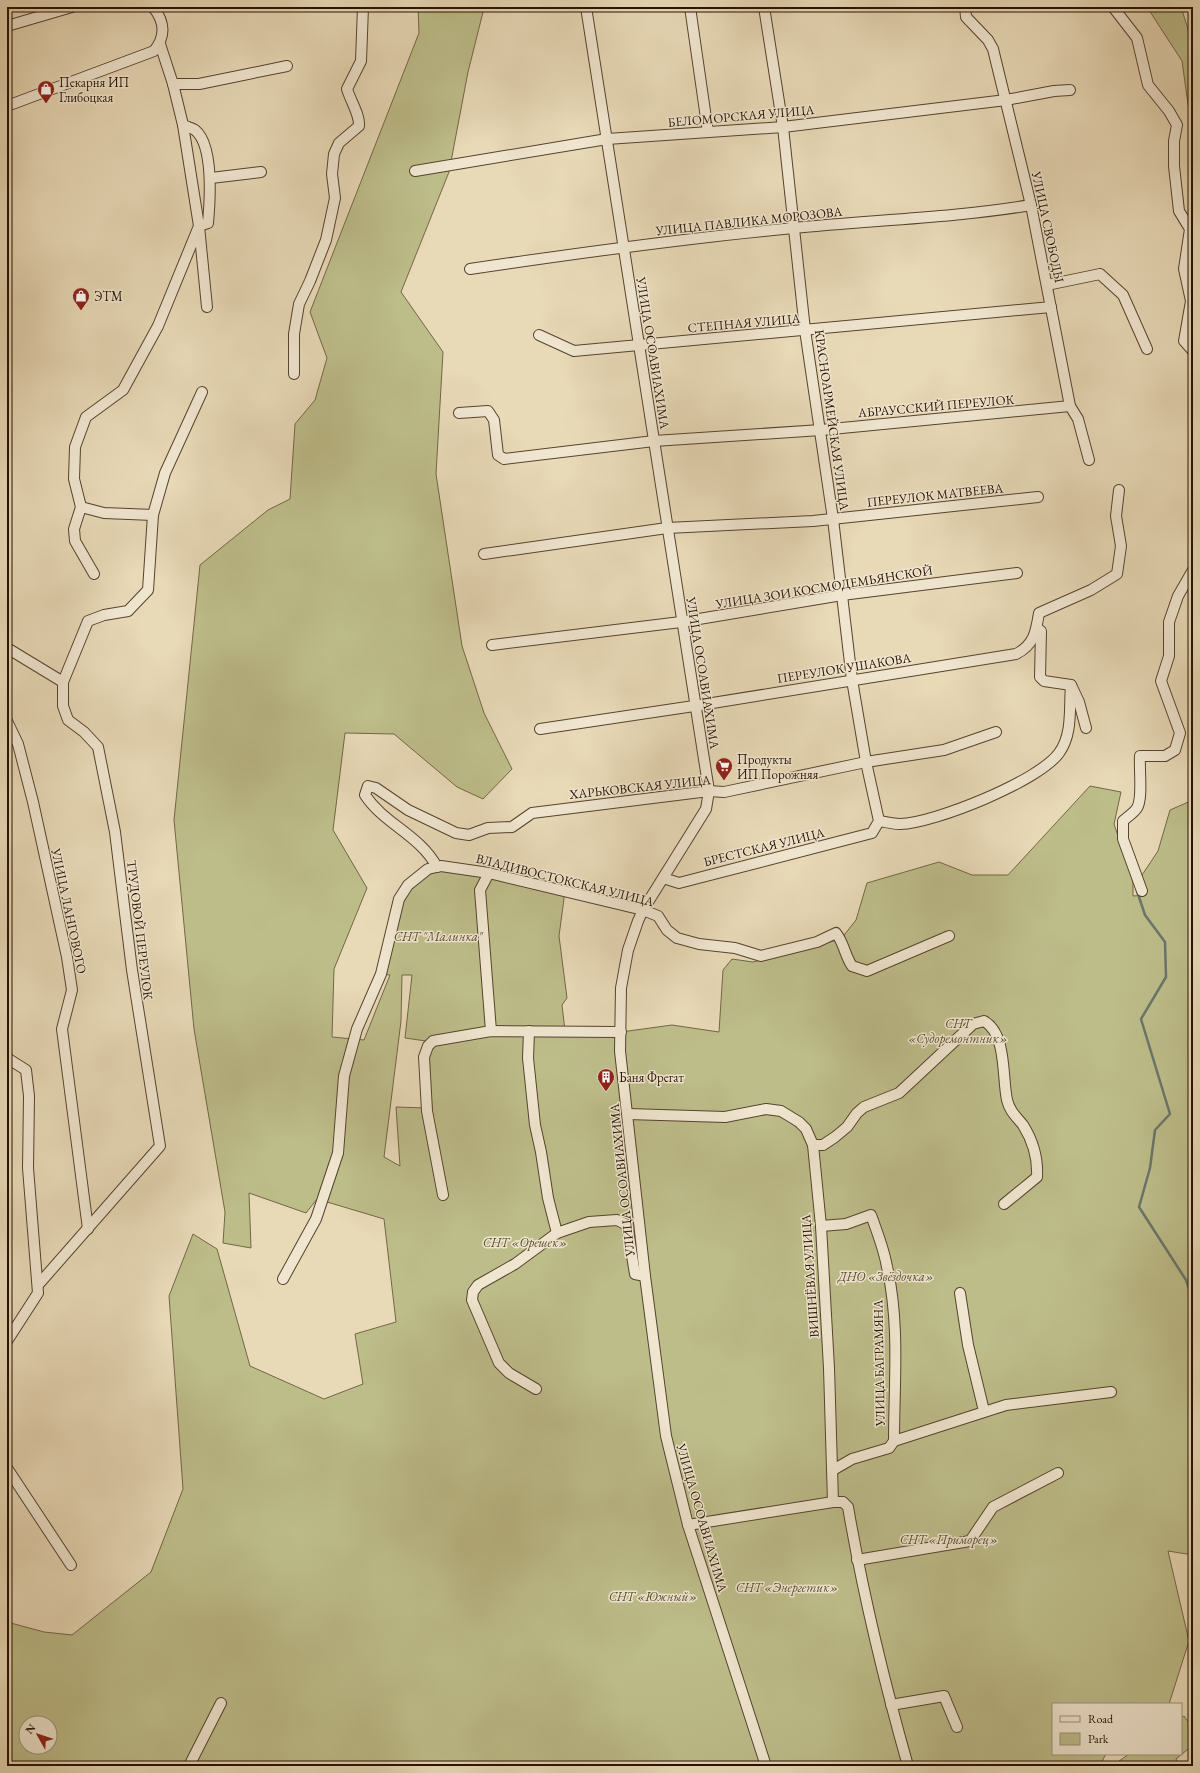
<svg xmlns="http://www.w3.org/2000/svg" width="1200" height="1773" font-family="'EB Garamond',serif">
<rect width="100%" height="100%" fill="#e8d9b7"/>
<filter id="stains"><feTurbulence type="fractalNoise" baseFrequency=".005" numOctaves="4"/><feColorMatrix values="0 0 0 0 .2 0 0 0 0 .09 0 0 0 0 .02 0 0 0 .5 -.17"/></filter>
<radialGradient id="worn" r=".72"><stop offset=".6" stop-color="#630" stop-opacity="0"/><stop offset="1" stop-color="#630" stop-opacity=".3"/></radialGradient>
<!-- green -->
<g fill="#bdbd8a" stroke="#726745" fill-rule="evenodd">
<path d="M418,7L484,8L468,72L449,172L401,292L443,352L436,474L462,646L484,713L512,769L483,799L457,787L394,734L345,733L333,830L367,888L334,969L332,1037L364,1040L390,975L381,974L408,885L441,866L565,891L559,936L567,998L562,1005L565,1031L621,1032L672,1025L719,1032L723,970L732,959L753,962L841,939L856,920L867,883L939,862L972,875H1008L1090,786L1121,792L1114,824L1133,881V896L1145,895L1142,875L1158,851L1170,810L1193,800V1555L1168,1551L1189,1641L1169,1704H1053V1754H1106L1100,1765L1115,1764L1129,1754H1181V1718L1184,1716L1193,1728V1745L1176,1759L1179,1766H7V1622L44,1632L72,1635L151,1572L183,1489L169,1296L193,1234L217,1249L250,1366L324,1399L363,1384L355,1334L396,1322L384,1219L317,1199L306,1213L249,1193L251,1248L223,1243L225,1212L194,1029L174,820L200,565L268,510L290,499L295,424L315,400L327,358L310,312L419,33ZM402,975H412L405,1038L426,1041L428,1046L427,1108L396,1107L400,1166L384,1157L401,1021ZM26,1723H50V1747H26Z"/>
<path d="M1147,7H1181L1193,45V140L1182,61Z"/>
</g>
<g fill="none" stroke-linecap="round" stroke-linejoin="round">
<!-- stream -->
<path stroke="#6a766b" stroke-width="2.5" d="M1137,891L1145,915L1165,942L1166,977L1141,1019L1170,1114L1155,1130L1150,1168L1139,1207L1186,1280L1193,1300"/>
<!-- minor casing -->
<g stroke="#56432e" stroke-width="12">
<g id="minor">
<path d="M586,7L709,791L706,809L643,910L638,921L628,950L621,988L620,1051L645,1276L666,1436L688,1525L766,1766"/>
<path d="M690,7L708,132"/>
<path d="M965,7L966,17L988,40L993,49L1031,205L1070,406L1078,419L1089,460"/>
<path d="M1113,7L1137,38L1148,85L1169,111L1177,125L1174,141V166L1179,211L1190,229L1184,269L1191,301L1184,341L1193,351"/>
<path d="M7,26L72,7"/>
<path d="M173,84H199L287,66"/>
<path d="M7,106L154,51C166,36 165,22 153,7"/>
<path d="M183,125C187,127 192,128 195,130C214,145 210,201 208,223L199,226L207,307"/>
<path d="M415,171L607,139L783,127L1006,100L1054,91L1070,90"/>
<path d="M211,178L261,172"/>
<path d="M470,269C578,253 685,238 794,228C873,220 953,218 1031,205"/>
<path d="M1047,285L1100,274L1123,295L1147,349"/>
<path d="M539,335L574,351L1051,307"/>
<path d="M294,374V334L299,304L310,281L326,240L335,198L332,174L334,154L339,143L359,126C360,115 351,102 347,89L361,61L363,7"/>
<path d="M459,413L488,411L494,420L498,455L504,459L654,441L821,430L1070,406"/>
<path d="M81,507L104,513L153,515"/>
<path d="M484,554L667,528L813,521L1038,497"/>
<path d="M94,574L75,541L74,529L81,507L74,479L75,447L86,417L123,390L158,326L199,226L183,125L173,84L160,44"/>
<path d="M1037,628L1041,631L1040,677L1044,681L1071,685L1079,702L1086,728"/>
<path d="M492,645L681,622L842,595L1017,573"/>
<path d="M7,648L63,682"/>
<path d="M7,721L18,744L33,802L67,957L72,990L62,1029L88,1229"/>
<path d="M540,729L694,706L1016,654C1034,645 1036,632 1039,613L1091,590L1117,574L1121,546L1116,516L1119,490"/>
<path d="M879,821C886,822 893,824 900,824C935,823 1039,781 1059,753C1073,734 1069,708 1071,685"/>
<path d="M437,867C420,835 384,824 365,795L368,786L376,788L408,810L456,833L469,835L488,828L512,827L532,813L709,791L724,792L866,762L944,750L996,732"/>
<path d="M489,873L480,890L491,1031"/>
<path d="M663,878L679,883L872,833L879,821L866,762L852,680L833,519L805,330L783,127L764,7"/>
<path d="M1142,891L1123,839V821C1127,817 1134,813 1137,808C1143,799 1139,769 1140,756H1165L1175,750L1180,733L1161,681L1169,656V622L1178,596L1193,570"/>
<path d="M529,1031L528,1058L535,1125L541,1152L548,1198L557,1233"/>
<path d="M7,1058L26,1070L29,1096L28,1168L38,1293L7,1341"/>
<path d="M628,1114L725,1117L766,1109L781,1111L799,1122L806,1129L813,1145L821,1226L829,1368L833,1502"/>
<path d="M813,1145H823L835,1137L847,1127L857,1113L864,1107L899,1093L973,1024L984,1021C1007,1034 1002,1077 1007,1100C1010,1112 1016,1116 1023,1125C1033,1141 1038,1159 1037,1177L1004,1204"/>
<path d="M443,1195L427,1111L424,1057L428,1046L433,1041L491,1031L621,1032"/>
<path d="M821,1226L846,1224L871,1215C877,1232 884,1249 887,1267C900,1323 894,1384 894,1441"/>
<path d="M283,1279L316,1219L338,1153L344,1076L357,1029L381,974L399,899L408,885L428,869L441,866L489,873L643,910L658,916L667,930L677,938L699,944L735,948L761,956L817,942L836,933C844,943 845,956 852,966L867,971L949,936"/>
<path d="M38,1285L160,1146L132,970L115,832L98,747L84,732L68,720L63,706V682L88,621L104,615L128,611L148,590L153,515L165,473L202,392"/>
<path d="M960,1293L968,1345L984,1411"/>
<path d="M536,1389L509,1373L499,1363L472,1300L473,1292L478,1285L515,1264L557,1233L589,1222L617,1220L627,1225L635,1274L645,1276"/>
<path d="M7,1468L71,1565"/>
<path d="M833,1470L852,1459L889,1448L894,1441L1006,1405L1111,1392"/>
<path d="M688,1525L833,1502H843L848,1507C863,1594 884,1681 908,1766"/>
<path d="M857,1560L970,1541L993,1507L1058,1473"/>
<path d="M891,1705L944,1696L957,1727"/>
<path d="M189,1766L221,1703"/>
</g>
</g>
<!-- minor -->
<use href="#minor" stroke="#f0e6d0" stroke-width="10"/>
</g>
<!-- icons -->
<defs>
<g id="shop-pin" transform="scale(0.9)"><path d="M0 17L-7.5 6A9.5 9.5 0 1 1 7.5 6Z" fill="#8f2418" stroke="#f0e6d0"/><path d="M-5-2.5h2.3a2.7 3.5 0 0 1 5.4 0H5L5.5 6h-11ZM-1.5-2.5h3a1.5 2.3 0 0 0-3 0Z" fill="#fff"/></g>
<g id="supermarket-pin" transform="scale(0.9)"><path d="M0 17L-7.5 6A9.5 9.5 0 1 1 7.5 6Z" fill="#8f2418" stroke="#f0e6d0"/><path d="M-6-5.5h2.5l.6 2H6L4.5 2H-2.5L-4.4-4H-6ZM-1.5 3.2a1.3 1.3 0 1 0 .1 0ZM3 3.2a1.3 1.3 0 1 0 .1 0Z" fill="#fff"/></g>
<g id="building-pin" transform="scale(0.9)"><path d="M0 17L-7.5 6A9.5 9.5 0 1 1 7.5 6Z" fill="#8f2418" stroke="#f0e6d0"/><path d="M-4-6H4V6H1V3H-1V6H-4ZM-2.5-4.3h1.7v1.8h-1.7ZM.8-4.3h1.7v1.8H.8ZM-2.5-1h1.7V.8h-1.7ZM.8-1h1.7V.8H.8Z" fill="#fff"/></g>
</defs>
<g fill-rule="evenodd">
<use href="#shop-pin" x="46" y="89"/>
<use href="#shop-pin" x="81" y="296"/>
<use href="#supermarket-pin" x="724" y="766"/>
<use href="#building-pin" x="606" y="1077"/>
</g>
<g text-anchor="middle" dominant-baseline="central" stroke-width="3" stroke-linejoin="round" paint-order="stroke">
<!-- poi labels -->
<g font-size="13" fill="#261100" stroke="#f0e6d0" text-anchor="start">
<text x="59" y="82">Пекарня ИП<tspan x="59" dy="15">Глибоцкая</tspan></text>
<text x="94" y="296">ЭТМ</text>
<text x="737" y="759">Продукты<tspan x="737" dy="15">ИП Порожняя</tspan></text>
<text x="619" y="1077">Баня Фрегат</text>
</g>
<!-- street labels -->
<g font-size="13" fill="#261100" stroke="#f0e6d0">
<text transform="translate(741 116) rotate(-5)">БЕЛОМОРСКАЯ УЛИЦА</text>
<text transform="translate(749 221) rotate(-6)">УЛИЦА ПАВЛИКА МОРОЗОВА</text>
<text transform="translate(1048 227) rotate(78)">УЛИЦА СВОБОДЫ</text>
<text transform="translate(744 323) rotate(-5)">СТЕПНАЯ УЛИЦА</text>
<text transform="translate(653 353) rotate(81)">УЛИЦА ОСОАВИАХИМА</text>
<text transform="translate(936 406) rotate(-5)">АБРАУССКИЙ ПЕРЕУЛОК</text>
<text transform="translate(832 420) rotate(82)">КРАСНОАРМЕЙСКАЯ УЛИЦА</text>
<text transform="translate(935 495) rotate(-6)">ПЕРЕУЛОК МАТВЕЕВА</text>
<text transform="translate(824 587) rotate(-9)">УЛИЦА ЗОИ КОСМОДЕМЬЯНСКОЙ</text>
<text transform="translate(844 668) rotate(-9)">ПЕРЕУЛОК УШАКОВА</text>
<text transform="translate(703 673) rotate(81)">УЛИЦА ОСОАВИАХИМА</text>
<text transform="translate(640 787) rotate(-6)">ХАРЬКОВСКАЯ УЛИЦА</text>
<text transform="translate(764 847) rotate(-14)">БРЕСТСКАЯ УЛИЦА</text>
<text transform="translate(565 880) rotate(14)">ВЛАДИВОСТОКСКАЯ УЛИЦА</text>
<text transform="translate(69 911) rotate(78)">УЛИЦА ЛАНГОВОГО</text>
<text transform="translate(140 930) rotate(83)">ТРУДОВОЙ ПЕРЕУЛОК</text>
<text transform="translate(622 1180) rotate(-96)">УЛИЦА ОСОАВИАХИМА</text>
<text transform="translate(810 1276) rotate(-94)">ВИШНЁВАЯ УЛИЦА</text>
<text transform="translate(879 1363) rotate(-91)">УЛИЦА БАГРАМЯНА</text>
<text transform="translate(702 1518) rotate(74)">УЛИЦА ОСОАВИАХИМА</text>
</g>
<!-- park labels -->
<g font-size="13" font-style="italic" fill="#5b4d30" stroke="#f0e6d0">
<text x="438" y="936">СНТ "Малинка"</text>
<text x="958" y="1023">СНТ<tspan x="958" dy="15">«Судоремонтник»</tspan></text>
<text x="525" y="1242">СНТ «Орешек»</text>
<text x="886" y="1276">ДНО «Звёздочка»</text>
<text x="949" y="1539">СНТ «Приморец»</text>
<text x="787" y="1587">СНТ «Энергетик»</text>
<text x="653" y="1596">СНТ «Южный»</text>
</g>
</g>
<!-- margin -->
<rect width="1200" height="1773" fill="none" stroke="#e8d9b7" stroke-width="24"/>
<rect x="8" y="8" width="1184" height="1757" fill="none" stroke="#261100" stroke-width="2"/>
<rect x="12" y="12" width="1176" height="1749" fill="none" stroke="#261100"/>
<!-- legend -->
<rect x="1052" y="1703" width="130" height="52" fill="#f0e6d0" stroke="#9f917d"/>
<rect x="1060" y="1716" width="20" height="6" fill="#f0e6d0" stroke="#9f917d"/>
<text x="1088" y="1723" font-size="12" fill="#261100">Road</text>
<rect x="1060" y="1733" width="20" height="12" fill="#bdbd8a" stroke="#9f917d"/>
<text x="1088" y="1743" font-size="12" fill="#261100">Park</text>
<!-- north arrow -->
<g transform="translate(38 1735) rotate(309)"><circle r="19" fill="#f0e6d0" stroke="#9f917d"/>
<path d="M0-3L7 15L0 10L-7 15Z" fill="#8f2418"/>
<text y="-6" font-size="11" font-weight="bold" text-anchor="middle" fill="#261100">N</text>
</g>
<rect width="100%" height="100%" filter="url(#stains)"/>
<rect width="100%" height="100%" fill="url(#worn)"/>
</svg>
